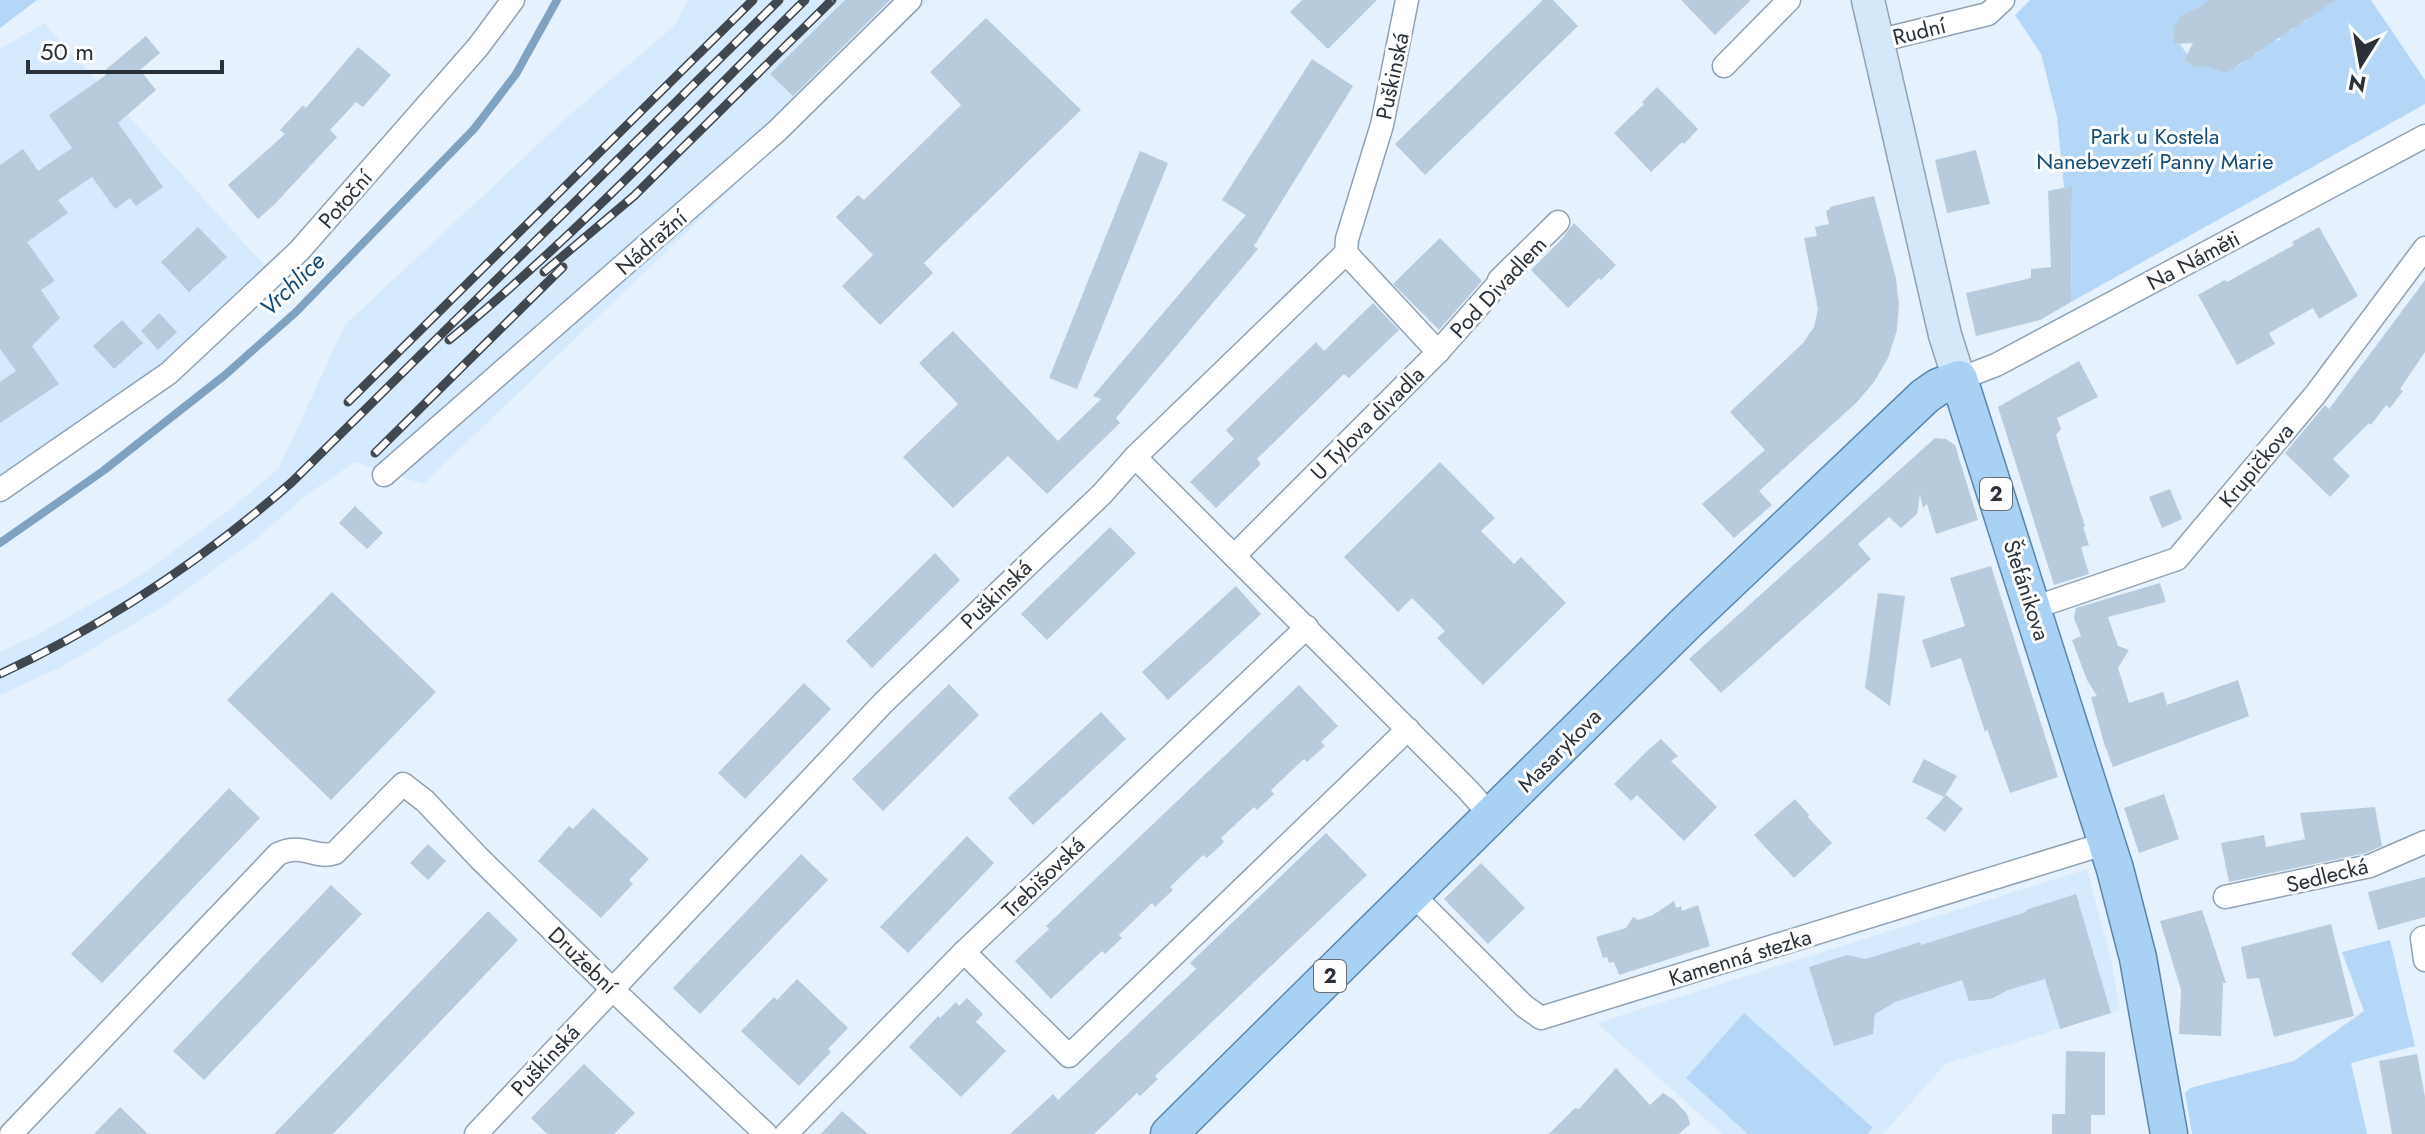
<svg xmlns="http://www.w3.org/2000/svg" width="2425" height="1134" font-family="Jost,sans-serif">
<rect width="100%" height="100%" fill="#e5f1fc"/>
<!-- built -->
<g fill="#d5eafd">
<path d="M688,0H929L423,484L355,462L305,496L257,538L164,606L59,668L0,695V652L41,633L143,574L232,508L279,468L345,325L565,119L674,26Z"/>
<path d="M44,23L273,275L91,427L0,490V49Z"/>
<path d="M2087,869L2111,960L2120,1010L1945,1064L1883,1134H1722L1597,1023Z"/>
</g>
<!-- green -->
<g fill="#b4d7f7">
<path d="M0,0H37L0,28Z"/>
<path d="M2030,0H2218L2202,5L2174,44H2180L2187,54L2184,60L2207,65L2227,73L2228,67L2237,62L2239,65L2242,63L2241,59L2251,52L2254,55L2257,53L2255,49L2273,36L2277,41L2280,39L2277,34L2287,27L2290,31L2293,30L2291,24L2301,18L2305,22L2308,19L2305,15L2316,8L2318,12L2325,2L2331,4L2332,0H2371L2425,80V104L2071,302L2072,188L2064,187L2057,117L2041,54L2015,15Z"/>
<path d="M2390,940L2415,1046L2351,1063L2367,1134H2192L2185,1093L2190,1088L2294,1061L2364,1011L2342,952Z"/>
<path d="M1744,1013L1873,1128L1867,1134H1748L1686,1078Z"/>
</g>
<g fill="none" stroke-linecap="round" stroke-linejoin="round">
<!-- stream -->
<path stroke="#7fa2c1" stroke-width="8" d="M0,543L103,471L225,375L296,312L474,129L516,74L557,0"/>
</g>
<!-- building -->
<g fill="#b8cbdd">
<path d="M845,0H890L793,96L770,74Z"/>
<path d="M1302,0H1377L1328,49L1290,12Z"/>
<path d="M1543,0H1553L1578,26L1425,175L1395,144Z"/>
<path d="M1681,0H1751L1715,35Z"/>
<path d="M2208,0H2336L2226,73L2205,66L2196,68L2184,60L2193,43L2174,44V27L2182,15L2198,8Z"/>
<path d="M986,18L1081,110L924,263L933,273L880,325L842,286L873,255L836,217L858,195L864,200L961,105L930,72Z"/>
<path d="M146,36L160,53L140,70L156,90L118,123L163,187L136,206L130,198L115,209L92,177L58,200L68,213L27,242L55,281L41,290L60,318L32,346L59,384L0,423V382L16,371L0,349V165L23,149L38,171L72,148L49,115L106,75L103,72Z"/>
<path d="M358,47L391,75L363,107L356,102L330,130L337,137L274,205L258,219L228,185L285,134L280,130L303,105L306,108Z"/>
<path d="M1312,59L1353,86L1254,246L1258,249L1116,418L1120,423L1047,494L1008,456L953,508L903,457L958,404L919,363L953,331L1058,441L1101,399L1093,396L1246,215L1222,200Z"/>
<path d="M1657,87L1698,129L1684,144L1682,142L1651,172L1614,133L1644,104L1642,102Z"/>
<path d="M1976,150L1990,204L1947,213L1935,160Z"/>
<path d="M1140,151L1168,163L1077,389L1049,378Z"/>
<path d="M2072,186L2071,302L2040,320L1976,336L1966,293L2031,278V269L2051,267L2048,191Z"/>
<path d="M1874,196L1896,278L1899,305L1897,330L1888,358L1874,382L1856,403L1759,491L1772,505L1734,538L1702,504L1765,450L1730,412L1803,343L1814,327L1818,309L1804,238L1817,236L1815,227L1829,224L1826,211L1830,209V207Z"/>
<path d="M1574,223L1616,265L1601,280L1599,278L1568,308L1531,270L1561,240Z"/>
<path d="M198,227L227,257L189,292L161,262Z"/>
<path d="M2319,227L2358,296L2319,319L2313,308L2269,333L2275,344L2237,365L2198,295L2225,280L2227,282L2294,245L2292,242Z"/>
<path d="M1440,238L1482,281L1439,330L1393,284Z"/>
<path d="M2425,280V352L2400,389L2403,391L2390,408L2386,405L2371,425L2369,423L2333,459L2350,476L2330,497L2285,453L2325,405L2329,409Z"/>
<path d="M1373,303L1399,330L1349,378L1344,374L1257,459L1261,464L1216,508L1190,482L1234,439L1226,430L1316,342L1324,351Z"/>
<path d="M159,313L177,332L158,350L141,331Z"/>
<path d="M122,320L143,343L114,369L93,346Z"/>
<path d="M2079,361L2098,397L2057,418L2061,429L2056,435L2085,526L2083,527L2089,545L2081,547L2089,574L2054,585L1998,407Z"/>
<path d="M1935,438L1946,439L1955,445L1978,520L1936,534L1927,504L1923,508L1920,494L1917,514L1901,528L1889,517L1858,544L1871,559L1721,693L1689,659Z"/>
<path d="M1440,462L1495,518L1481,531L1514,564L1521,557L1566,603L1483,685L1437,638L1445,631L1412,598L1398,612L1344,557Z"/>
<path d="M2170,489L2182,519L2162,528L2149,497Z"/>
<path d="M355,506L383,533L367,549L339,523Z"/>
<path d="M1110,527L1136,553L1047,640L1021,614Z"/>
<path d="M935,553L960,580L872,668L846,641Z"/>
<path d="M1991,566L2058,777L2010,793L1987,729L1985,732L1961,658L1931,668L1922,640L1965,626L1950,578Z"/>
<path d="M2160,583L2166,602L2108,617L2118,646L2129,650L2118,668L2129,703L2163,692L2167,705L2238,680L2249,716L2113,767L2104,743L2091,697L2097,696L2087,680L2072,640L2081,636L2074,618L2076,608Z"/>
<path d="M1236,586L1261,614L1168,700L1142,672Z"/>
<path d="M332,592L436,692L331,800L227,700Z"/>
<path d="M1878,593L1905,596L1890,706L1865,688Z"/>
<path d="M804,683L831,709L745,799L718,773Z"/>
<path d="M949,684L979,715L883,811L852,779Z"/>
<path d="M1299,685L1338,726L1321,742L1325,746L1307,762L1304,759L1271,790L1274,794L1257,810L1254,807L1221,838L1224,842L1207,858L1203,855L1170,887L1173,890L1155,907L1152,903L1119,935L1122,938L1105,954L1102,951L1051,999L1015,961L1049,929L1046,926Z"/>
<path d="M1101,712L1126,739L1033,825L1008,798Z"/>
<path d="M1661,739L1678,756L1671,761L1717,807L1684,841L1637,795L1631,801L1614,784L1645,753Z"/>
<path d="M1924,759L1957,776L1944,797L1912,782Z"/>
<path d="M229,788L260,818L102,983L71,954Z"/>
<path d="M2164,794L2179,839L2139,853L2124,808Z"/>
<path d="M1946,795L1963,809L1945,832L1926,818Z"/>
<path d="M1795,799L1809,815L1808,817L1832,843L1794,878L1754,835Z"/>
<path d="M2375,807L2382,846L2366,853L2229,882L2221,843L2264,835L2266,847L2305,839L2300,813Z"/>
<path d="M593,808L649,859L629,880L633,884L601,918L538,861L569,826L573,829Z"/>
<path d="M1326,833L1367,875L1155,1076L1158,1079L1140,1096L1137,1093L1094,1134H1010L1053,1094L1058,1100L1196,969L1190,963Z"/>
<path d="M967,836L994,863L908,953L880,927Z"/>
<path d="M428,844L446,861L428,880L410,863Z"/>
<path d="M801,854L828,880L700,1014L673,988Z"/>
<path d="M1481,863L1525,908L1488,944L1444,899Z"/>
<path d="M2425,877V917L2378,930L2368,892Z"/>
<path d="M331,885L362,914L204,1080L173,1051Z"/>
<path d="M2076,894L2111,1013L2060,1029L2045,979L2008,990L1991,999L1969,1001L1962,980L1895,1002L1875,1014L1873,1034L1834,1046L1809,967L1847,955L1866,959L1920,942L1921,945L2026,912V910Z"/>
<path d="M1674,901L1676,908L1681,906L1682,911L1698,905L1710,946L1619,975L1614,962L1609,963L1607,957L1603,958L1596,937L1626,928L1633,917L1638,920L1653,915Z"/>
<path d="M2202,910L2226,983H2223L2221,1036L2179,1034L2181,990L2160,921Z"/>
<path d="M488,911L518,940L333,1134H274Z"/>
<path d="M2331,924L2354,1016L2274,1037L2259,978L2247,979L2241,947Z"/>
<path d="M797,979L848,1028L828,1049L831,1052L799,1086L741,1031L774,997L777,1000Z"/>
<path d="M967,998L983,1014L976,1022L1006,1051L961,1097L909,1047L938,1016L940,1018L956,1002L959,1006Z"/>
<path d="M2066,1051L2105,1052V1115H2091V1134H2052V1114H2065Z"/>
<path d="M2417,1054L2425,1097V1134H2392L2379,1061Z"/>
<path d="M584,1064L635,1113L614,1134H547L531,1118Z"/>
<path d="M1616,1068L1650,1105L1663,1093L1674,1100L1687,1114L1690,1124L1679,1134H1549L1575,1108L1579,1109Z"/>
<path d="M120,1107L148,1134H94Z"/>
<path d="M842,1111L868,1134H821Z"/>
</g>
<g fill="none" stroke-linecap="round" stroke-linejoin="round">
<!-- street casing -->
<g stroke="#90a3b4" stroke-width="25">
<g id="street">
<path d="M1877,41L1988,14L2003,0"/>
<path d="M1724,66L1789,0"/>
<path d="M1346,253L1438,352"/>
<path d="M1959,379L1996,365L2425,136"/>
<path d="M1135,457L1468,790L1492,817"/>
<path d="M384,475L778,130L910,0"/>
<path d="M0,490L169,373L299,251L478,47L513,0"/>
<path d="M1235,555L1438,352L1498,284L1499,280L1558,222"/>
<path d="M2033,608L2177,559L2315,395L2425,248"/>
<path d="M1413,895L1524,1006L1541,1018L2107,843"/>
<path d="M2225,897L2370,866L2425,842"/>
<path d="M2425,937L2422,938L2425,960"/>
<path d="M964,952L1069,1056L1408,729"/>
<path d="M11,1134L278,854C303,842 316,860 335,853L403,784L425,801L479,858L612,989L766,1134"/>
<path d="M476,1134L884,702L1102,494L1135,457L1346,253L1347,239L1382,125L1407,0"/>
<path d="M786,1134L964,952L1307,627"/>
</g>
</g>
<!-- secondary casing -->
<g stroke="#90a3b4" stroke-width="35">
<path id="secondary" d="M1868,0L1945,335L1959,379"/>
</g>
<!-- primary casing -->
<g stroke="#5886ad" stroke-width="39">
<path id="primary" d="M1169,1134L1687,622L1925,396L1938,387L1959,379L2115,869L2138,958L2169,1134"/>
</g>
<!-- street -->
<use href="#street" stroke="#fff" stroke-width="22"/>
<!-- secondary -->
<use href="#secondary" stroke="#d4e8f9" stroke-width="32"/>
<!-- primary -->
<use href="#primary" stroke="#a9d1f4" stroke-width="36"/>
<!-- rail casing -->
<g stroke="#40474f" stroke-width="9">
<g id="rail">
<path d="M544,272L634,196L832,0"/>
<path d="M449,340C576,236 689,115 805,0"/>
<path d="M348,402L753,0"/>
<path d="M375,453L563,267"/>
<path d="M0,674C107,624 203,560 292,482L779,0"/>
</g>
</g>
<!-- rail -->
<use href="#rail" stroke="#fdfdfd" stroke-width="6" stroke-dasharray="18" stroke-linecap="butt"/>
</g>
<g text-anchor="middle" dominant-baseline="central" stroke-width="6" stroke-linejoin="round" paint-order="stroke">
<!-- shield labels -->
<g fill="#fdfdfd" stroke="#696e73" stroke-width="2">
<rect x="1980" y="478" width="32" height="32" rx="6"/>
<rect x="1314" y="960" width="32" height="32" rx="6"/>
</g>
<g font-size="20" font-weight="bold" fill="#2a3138">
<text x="1996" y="494">2</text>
<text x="1330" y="976">2</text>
</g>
<!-- street labels -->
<g font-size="22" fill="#2a3138" stroke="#fdfdfd">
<text transform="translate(1919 31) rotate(-14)">Rudní</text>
<text transform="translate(1392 76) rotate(-78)">Puškinská</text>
<text transform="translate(345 199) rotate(-49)">Potoční</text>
<text transform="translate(651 242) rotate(-41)">Nádražní</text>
<text transform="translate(2193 260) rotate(-28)">Na Náměti</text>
<text transform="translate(1498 287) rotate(-47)">Pod Divadlem</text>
<text transform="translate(1367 423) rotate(-45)">U Tylova divadla</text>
<text transform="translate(2256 465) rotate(-50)">Krupičkova</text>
<text transform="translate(2027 590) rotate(72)">Štefánikova</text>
<text transform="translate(996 594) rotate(-44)">Puškinská</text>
<text transform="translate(1559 750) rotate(-45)">Masarykova</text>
<text transform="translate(2327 875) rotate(-14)">Sedlecká</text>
<text transform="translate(1043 877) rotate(-44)">Trebišovská</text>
<text transform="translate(1740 957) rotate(-17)">Kamenná stezka</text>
<text transform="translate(583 960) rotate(44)">Družební</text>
<text transform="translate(545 1060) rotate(-47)">Puškinská</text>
</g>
<!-- park labels -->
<g font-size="22" fill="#134c76" stroke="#fdfdfd">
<text x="2155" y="136">Park u Kostela<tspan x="2155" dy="25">Nanebevzetí Panny Marie</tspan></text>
</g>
<!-- water labels -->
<g font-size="24" font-style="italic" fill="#114a74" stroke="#fdfdfd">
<text transform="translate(292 284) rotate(-44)">Vrchlice</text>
</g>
</g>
<!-- north arrow -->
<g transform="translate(2361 64) rotate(191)" stroke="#fdfdfd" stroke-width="6" paint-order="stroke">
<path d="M0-6L14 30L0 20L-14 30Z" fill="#2a3138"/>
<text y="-12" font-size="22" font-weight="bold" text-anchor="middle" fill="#2a3138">N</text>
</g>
<!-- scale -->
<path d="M28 60v12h194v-12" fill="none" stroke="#2a3138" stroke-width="4"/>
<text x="40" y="60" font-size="24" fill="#2a3138" stroke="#fdfdfd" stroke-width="6" paint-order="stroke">50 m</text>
</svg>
